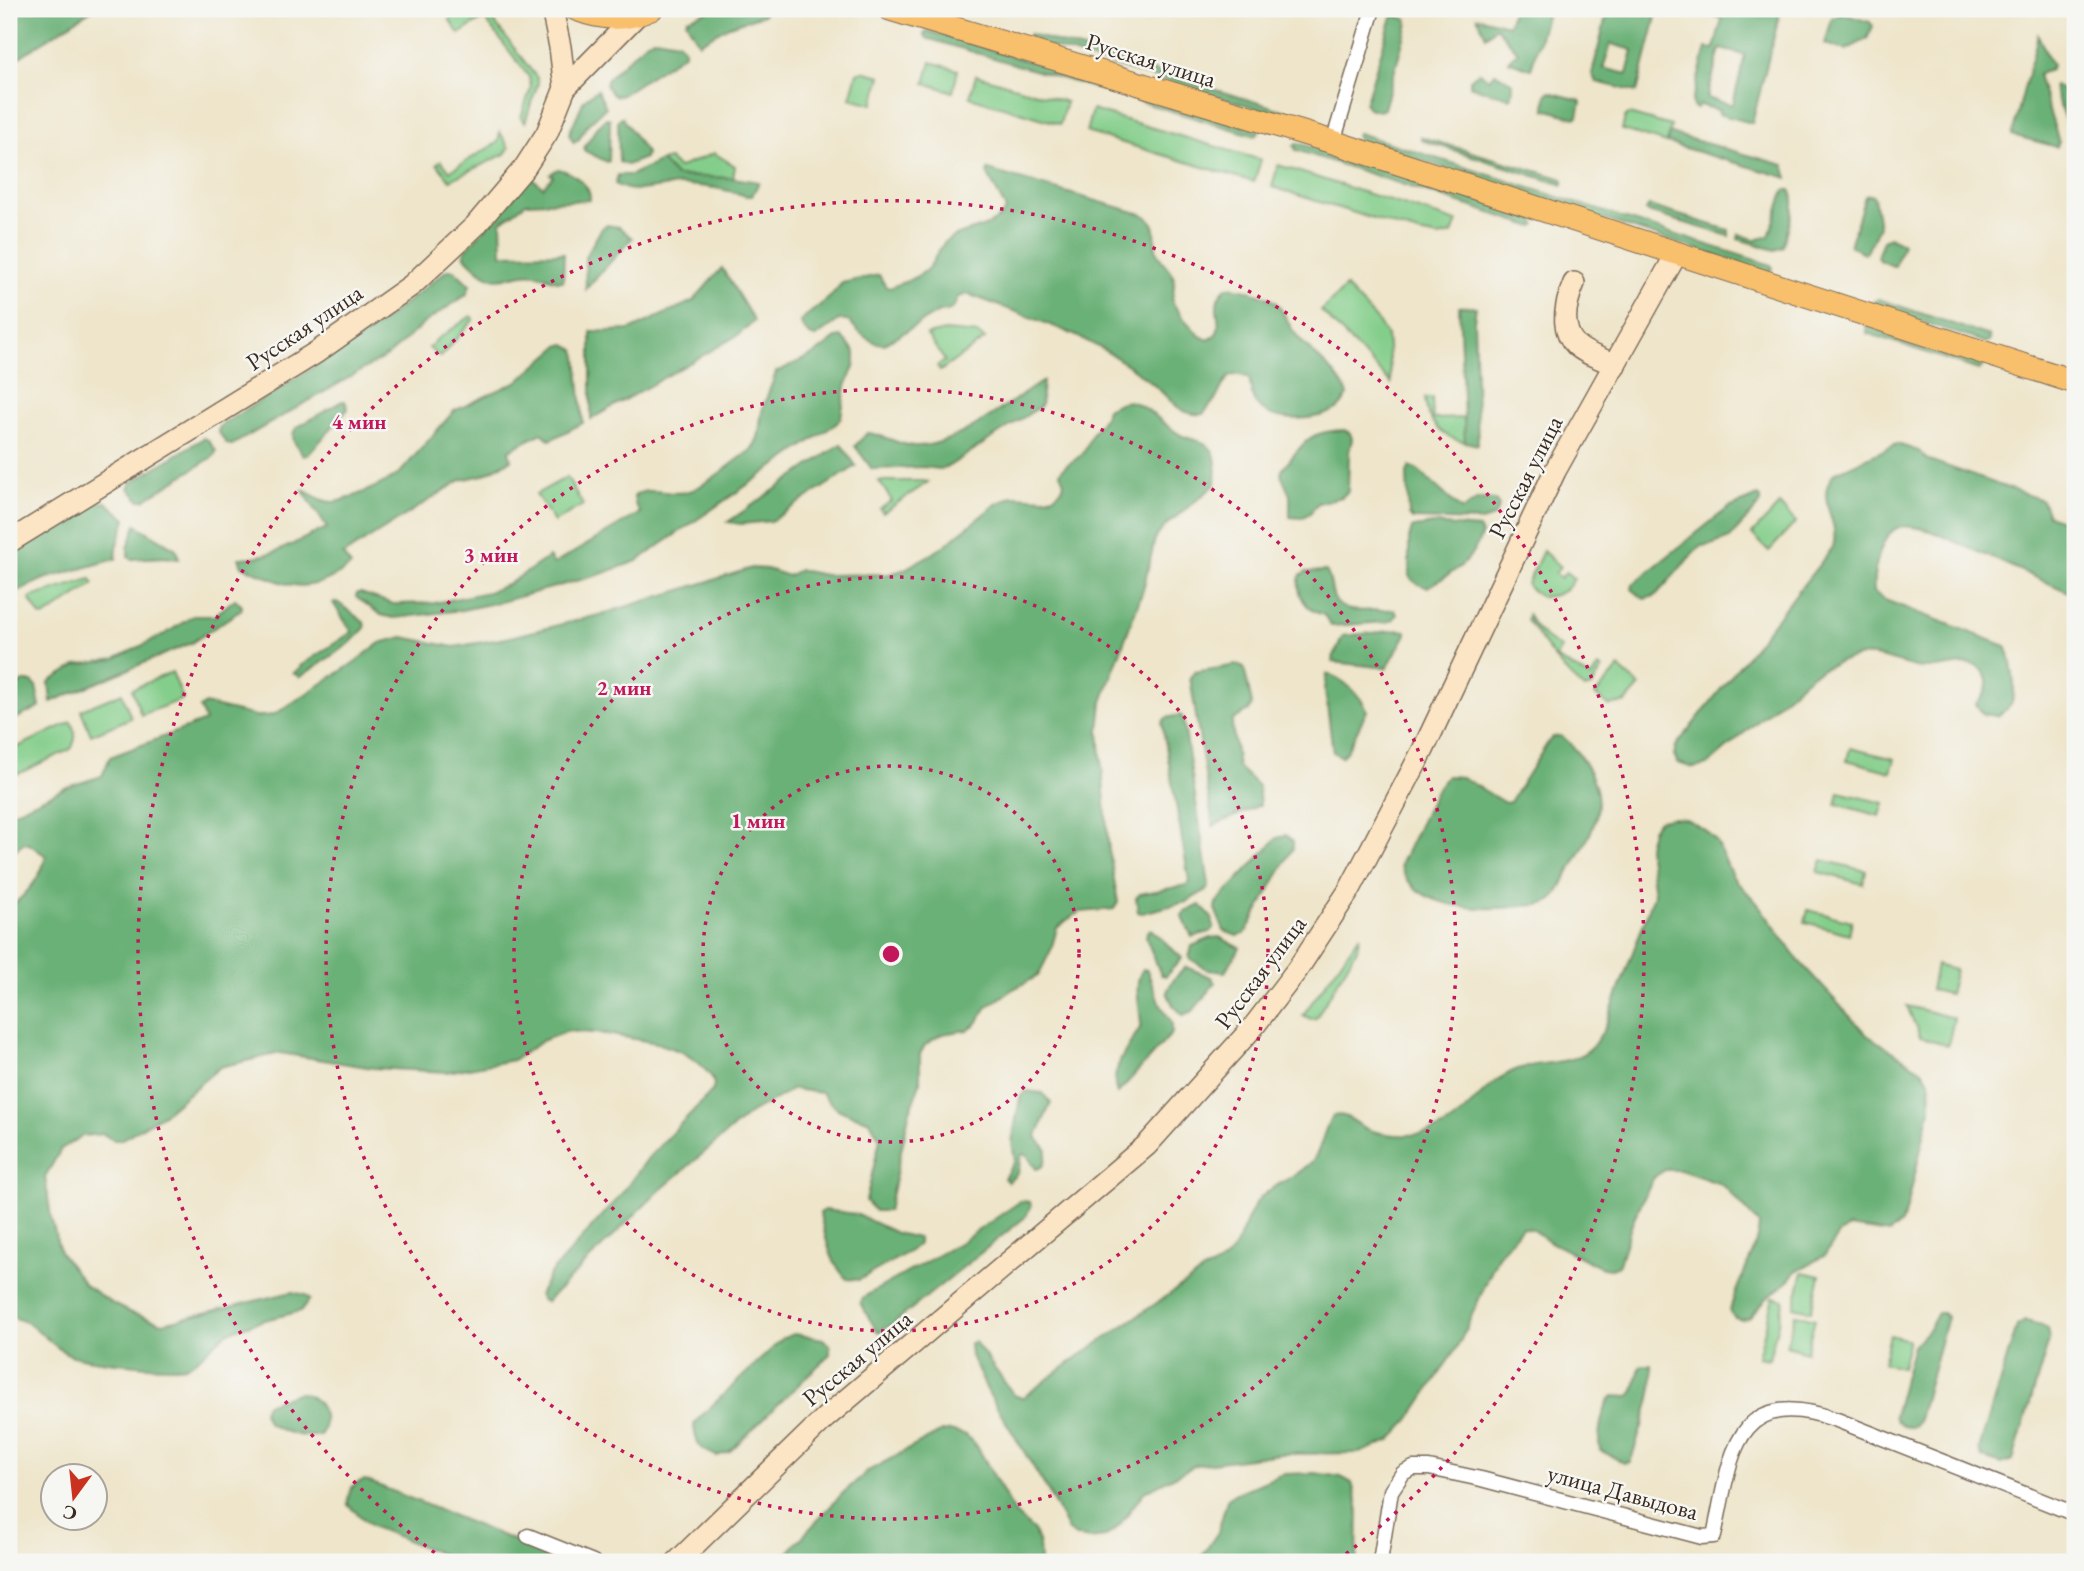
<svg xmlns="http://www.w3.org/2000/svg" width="2084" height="1571" font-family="'EB Garamond',serif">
<rect width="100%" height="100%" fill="#f6f6f2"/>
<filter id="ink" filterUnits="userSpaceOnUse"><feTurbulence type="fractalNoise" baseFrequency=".0143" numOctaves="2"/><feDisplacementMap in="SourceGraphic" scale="14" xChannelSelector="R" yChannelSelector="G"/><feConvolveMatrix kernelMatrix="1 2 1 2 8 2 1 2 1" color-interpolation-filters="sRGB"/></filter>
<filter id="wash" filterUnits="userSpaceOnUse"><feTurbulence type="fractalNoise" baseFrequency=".00686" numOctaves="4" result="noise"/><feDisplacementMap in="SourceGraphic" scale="28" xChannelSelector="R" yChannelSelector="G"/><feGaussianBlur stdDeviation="1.57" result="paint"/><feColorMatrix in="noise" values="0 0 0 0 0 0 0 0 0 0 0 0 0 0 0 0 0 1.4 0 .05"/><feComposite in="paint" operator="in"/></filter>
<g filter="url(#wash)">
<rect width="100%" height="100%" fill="#eee5ca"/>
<!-- green -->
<g fill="#84ce8b" stroke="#607c54" stroke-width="2">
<path d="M464,9L473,18L483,17L488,14L537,78L538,83L525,122L521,117L531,88L529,77L484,18L459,34L449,19Z"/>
<path d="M931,62L958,70L953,92L925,83Z"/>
<path d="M862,71L881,76L873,104L850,98L857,73Z"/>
<path d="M976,75L1066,102L1060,124L970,97Z"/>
<path d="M1092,110L1261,160L1254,182L1086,132Z"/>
<path d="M1629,114L1671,126L1667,143L1622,130L1625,117Z"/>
<path d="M500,132L509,148L505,154L450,180L437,164L441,161L450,171L498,142Z"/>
<path d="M714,153L735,166L733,178L676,176L661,161L669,159L678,168Z"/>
<path d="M1278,165L1457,222L1452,234L1438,237L1418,233L1272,187Z"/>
<path d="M1346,287L1376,319L1387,336L1391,383L1321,311Z"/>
<path d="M471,316L474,319L440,357L429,348L436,340Z"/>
<path d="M945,331L978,334L985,339L940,371L937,366L945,361L927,335Z"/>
<path d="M1425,398H1432L1433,419L1464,418L1465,442C1441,437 1427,422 1425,398Z"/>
<path d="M567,477L583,505L554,522L536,494Z"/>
<path d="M879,481H923L928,482L883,513L880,509L892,501Z"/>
<path d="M1779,505L1796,522L1769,551L1752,534Z"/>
<path d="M1543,551L1560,567L1555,574L1561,578L1566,572L1574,579C1565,592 1556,598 1539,596L1528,587L1527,584Z"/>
<path d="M91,579L94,584L44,617L40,616L30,600L31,597Z"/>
<path d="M1528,615C1535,631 1546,639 1561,648L1556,658L1591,678L1598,667L1602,669L1592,687L1585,689C1561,671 1544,644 1527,620Z"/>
<path d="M1619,668L1640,686L1626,702L1609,706L1595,695Z"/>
<path d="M172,672L183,699L141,715L132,689Z"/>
<path d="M122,693L131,718L91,735L81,710Z"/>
<path d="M71,722C76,733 77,738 71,749L18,774L9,751Z"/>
<path d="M1850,748L1895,759L1891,772L1847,760Z"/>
<path d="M1839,792L1884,803L1880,816L1836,804Z"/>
<path d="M1822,860L1866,871L1863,884L1818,872Z"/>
<path d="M1808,910L1852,921L1849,934L1805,922Z"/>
<path d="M1360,935L1357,949L1319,1013L1316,1018L1311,1019L1303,1015Z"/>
<path d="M1936,965L1955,970L1949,994L1931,990Z"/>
<path d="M1907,1006L1954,1018L1948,1045L1920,1037Z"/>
<path d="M1803,1272L1820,1276L1811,1311L1794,1307Z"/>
<path d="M1773,1297L1784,1300L1769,1359L1758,1357Z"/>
<path d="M1795,1314L1815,1319L1806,1352L1786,1346Z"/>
<path d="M1890,1335L1909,1340L1902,1367L1883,1363Z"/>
</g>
<!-- forest -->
<g fill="#6bb177" stroke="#536e4a" stroke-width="2" fill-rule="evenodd">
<path d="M9,9H93L9,64Z"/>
<path d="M713,9H766L763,15L729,26L699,43L686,21L687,19Z"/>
<path d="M1513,9H1548L1531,69L1508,61L1518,52L1496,27L1486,36L1477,17L1508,25Z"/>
<path d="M1608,9H1658L1637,92L1596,82L1592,74ZM1611,44L1633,50L1627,74L1603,68Z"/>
<path d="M1718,9H1781L1752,123L1718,114L1719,110L1699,105L1697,109L1693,107L1692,102L1706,48L1714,49L1722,19L1715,16ZM1720,49L1745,55L1733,104L1731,105L1707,98Z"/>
<path d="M1843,14L1870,22L1873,26L1867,39L1846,50L1825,44L1832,18Z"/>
<path d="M1397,16L1406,19L1408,23L1384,109L1379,111L1368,108L1365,104L1392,17Z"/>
<path d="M928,31L1259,131V133L1255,136L926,38L924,34Z"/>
<path d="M1030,34L1316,120L1318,123L1317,126L1031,41L1028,36Z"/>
<path d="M2038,35L2052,66L2050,70L2039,74V79L2059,142L2057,147L2012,135Z"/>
<path d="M655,38L678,42L685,49V53L620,96L613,95L606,85L608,78L647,41Z"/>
<path d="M1479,72L1489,79L1495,73L1513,83L1512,96L1509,98L1470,86V80Z"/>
<path d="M2055,85C2079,97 2075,124 2075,147L2053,87Z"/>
<path d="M597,90L606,107L587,125L579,139L574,143L569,134L584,100Z"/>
<path d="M1549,92L1579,100L1581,102L1578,116L1575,118L1545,109L1546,95Z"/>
<path d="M622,117L646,153L645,158L627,165L619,162L618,120Z"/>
<path d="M606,118L610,119L609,161L607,162L585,151L584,148L595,130Z"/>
<path d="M1358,133L1771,265L1773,268L1768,272L1358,140L1356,135Z"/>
<path d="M1669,133L1784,165L1788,178L1667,143Z"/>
<path d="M1421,137L1563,179V185L1421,140Z"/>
<path d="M1298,143L1533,218L1536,225L1534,227L1296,150L1294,146Z"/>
<path d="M661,161L676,176L733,178L759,182L752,196H747C725,189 704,185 681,185C658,185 635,197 615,184L618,175H631Z"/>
<path d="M558,169C573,172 591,185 590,200L526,203L501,222L502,254L564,253L563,281C553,282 546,276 536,274C510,269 501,293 473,265C468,260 465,259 464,252L526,183L532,178L543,187L553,176L550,174Z"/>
<path d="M988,170L1142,214C1163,226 1151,234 1157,252C1160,262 1173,269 1174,280C1175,287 1172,295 1172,302L1183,318L1200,336L1208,340C1232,329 1205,306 1225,289C1231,283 1268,296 1275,302C1282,308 1287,321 1292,329C1307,353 1337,368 1348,395C1345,399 1342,405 1338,408C1319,422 1271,424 1256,404C1251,398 1251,385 1249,378C1229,369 1226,379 1218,395C1214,402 1208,408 1203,414C1180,417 1171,399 1155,386C1147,379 1138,373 1129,366C1082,332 1022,315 968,294L958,297C954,308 952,312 939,312L884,344C867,343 859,331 847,320H839L816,337C808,336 801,328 801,320L829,298L842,283L879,275L886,287L890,288C902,282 921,277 929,267C937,258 937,247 948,240C965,229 997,229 1006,209L987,173Z"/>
<path d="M1785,190H1790C1799,204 1786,231 1783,247L1775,250L1738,239L1739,234L1756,240L1769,236Z"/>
<path d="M1870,195L1874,197L1879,226L1867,252L1864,253L1850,246L1865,196Z"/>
<path d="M1649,206L1729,230V236L1648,212L1646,210Z"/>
<path d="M606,225L619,227L632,238L586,289L585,257L602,228Z"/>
<path d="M1889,237L1903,244L1895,266H1893L1879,260L1877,257L1883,240Z"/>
<path d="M722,268L754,321L738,335L702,356L591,419V332L630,330L693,301Z"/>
<path d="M447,270H454L470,285L466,295L424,323L390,354L232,445L227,444L218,431L220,426L372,330Z"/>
<path d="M1878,299L1989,336L1990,340L1986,343L1875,306L1873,302Z"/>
<path d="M1459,306L1476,307L1474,321L1478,445L1465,442Z"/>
<path d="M1866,326L1983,364V366L1979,370L1867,333Z"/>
<path d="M842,337L855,352V364L846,386L841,417L837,423L637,561L598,575L504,601L462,610L404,617L393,618L381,615L356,597L357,593H361L393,604L435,603L488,592L507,585L549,557L554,564L640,513L635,504L634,496C651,484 671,498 690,491C707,485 735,461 751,450C760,439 759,431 761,417C763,403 772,386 776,372L815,354L836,338Z"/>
<path d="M565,344L575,350L577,356L583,423L550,440L542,433L509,450L511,460L483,475L461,480L343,555L351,566C306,598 288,586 242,566L239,558C279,557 292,542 327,528L302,489C311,494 322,502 333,502C345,502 390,481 400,473L454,411L518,381L559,346Z"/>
<path d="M1043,381L1041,406L949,466L940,469L923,467L872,469L855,446L867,433C883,434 898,445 914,446C955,448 1009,402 1043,381Z"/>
<path d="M342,401H345L348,409L308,455H303C296,445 289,438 296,428Z"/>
<path d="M1129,401C1152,407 1164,428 1185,437C1196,441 1206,440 1213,452C1218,460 1215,475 1215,485L1165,526L1155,539L1143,590L1102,702L1099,731L1109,851L1118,902L1114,909L1080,912L1067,920L1057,928L1051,950L1038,976L1013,989L986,1008L977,1023L967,1030L942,1034L925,1045L920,1054V1083L909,1114L888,1211H875L866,1201L880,1139L870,1121C848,1113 837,1114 822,1093L793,1089L749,1114L658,1192L546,1302L542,1300L539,1295L550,1274L619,1197L649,1157L713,1090L714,1083L711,1076L699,1063L682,1052L657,1043L606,1034L568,1031L544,1040L513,1060L447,1072L373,1068L280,1053L220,1067L165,1113L121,1140H113L103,1134L82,1136L61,1149L45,1177L51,1218L60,1252L85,1285L115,1305L131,1313L163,1323L292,1292L305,1295L310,1299L301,1311C282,1316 246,1323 229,1332C215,1339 205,1357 188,1365C175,1371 94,1361 77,1357C52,1352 38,1320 9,1317V908C26,895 41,878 46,856L29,844L24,843L9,855V814L67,787L102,776L110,757L205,721L200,708L205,704L255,716H267L275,714L352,664L380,643L403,637L454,647L506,638L599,615L752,568L767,569L788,576L799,570L825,575L889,574L903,570L940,549L996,504L1013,496L1044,498L1054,496L1062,489L1064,483L1060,473C1064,464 1074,462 1081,455C1088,449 1087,441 1092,434C1098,424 1104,420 1107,409L1119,403Z"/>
<path d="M1344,430L1350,433L1352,439L1349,452L1348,491L1342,497L1318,503L1310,513L1301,518L1290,517V495L1281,475L1282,470C1304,443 1307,431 1344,430Z"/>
<path d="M204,438L208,440L216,451L214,456L144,500H139L129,488L132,482Z"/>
<path d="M841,444L856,466L771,521L741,524L728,522Z"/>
<path d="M1897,444L1919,451L1926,459L2042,500L2048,515L2075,525V595L1934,532C1923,529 1912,525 1900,527C1881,531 1872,575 1874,592L1885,600L2006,646C2011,658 2018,693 2011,704C2009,709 2001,713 1997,716L1983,714L1976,704C1982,698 1989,689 1987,680C1980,654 1954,667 1936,668C1929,668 1921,668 1915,667C1897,663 1880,654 1862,656C1843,659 1827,666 1811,675L1707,765L1693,768L1678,763L1674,755L1676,746L1833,547C1841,518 1813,501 1834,473Z"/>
<path d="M1410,467L1418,470L1462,510L1478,499L1495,500L1499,506L1494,517L1482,521L1412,519L1409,515L1407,477V472Z"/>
<path d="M1758,496L1761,498V503L1730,538L1711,545L1700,546L1655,596L1644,599L1632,589L1633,584L1718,516L1729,508Z"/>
<path d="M106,502L126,519L117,546L116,559L44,579L9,595V557L95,503Z"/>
<path d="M1433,524L1479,528L1482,534C1470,565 1455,571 1428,587C1419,586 1414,583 1409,576V539L1412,528L1415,527Z"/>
<path d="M136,525L176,549L179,559L164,557L132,559L128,557V548Z"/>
<path d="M1326,571C1332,579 1330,589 1334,598C1342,618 1377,608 1394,610L1397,614L1393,620L1387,622L1331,626L1324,615C1307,611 1295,595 1300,576L1306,572Z"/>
<path d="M235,599L242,606L241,610L191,643L51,702L49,682L77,665L115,659L165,634L193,616H214Z"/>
<path d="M337,602L364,622L365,628L349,644L300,677L293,673L301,668L300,666L352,632L333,603Z"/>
<path d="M1400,630L1406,631V634L1387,668L1333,662V658L1343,636Z"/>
<path d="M1237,665L1244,668L1252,704L1249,711L1233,720L1232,725L1238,767L1258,786L1260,805L1213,826L1190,677L1195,672Z"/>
<path d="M1327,674C1343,678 1362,696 1367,711L1347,751L1341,757L1333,752L1325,690Z"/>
<path d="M23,682H32L36,686L40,707L9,722V691Z"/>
<path d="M1180,715L1183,718L1209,885L1208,889L1186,902L1142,913L1138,912L1136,898L1140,894L1187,885L1189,880L1162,723L1166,718Z"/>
<path d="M1561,736C1572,743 1578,753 1585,764C1611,804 1593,830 1572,867C1566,876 1560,892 1553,899C1545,906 1532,905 1522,906C1484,911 1414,911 1400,865L1437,788L1447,776L1462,777L1505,803L1510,802L1549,741L1553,737Z"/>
<path d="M1672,818L1686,819L1705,830L1717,842L1732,876L1758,904L1799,961L1867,1035L1922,1070L1930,1082L1931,1106L1905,1216L1900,1224L1889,1233L1849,1227L1840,1233L1824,1256L1796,1271L1783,1286L1768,1297L1749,1318L1742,1320L1735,1318L1730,1312C1735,1282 1757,1257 1759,1224L1726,1188L1718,1183L1680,1170H1665L1654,1177L1634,1218L1618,1266L1611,1269L1602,1268L1552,1243L1531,1229L1522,1227L1498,1256L1459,1344L1407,1423L1390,1441L1359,1453L1281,1454L1196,1465L1144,1492L1118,1527L1105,1537L1089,1539L1076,1536L1068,1531L1048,1491L989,1394L971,1356L970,1343L975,1342L1014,1395L1022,1398L1075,1359L1205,1270C1239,1260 1240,1229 1256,1203C1267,1186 1300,1177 1313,1160C1323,1147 1322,1130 1333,1116C1347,1112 1355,1124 1367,1129C1379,1134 1396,1136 1409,1135C1465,1133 1471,1091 1511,1072C1536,1059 1571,1068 1592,1047C1596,1042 1600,1035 1604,1030L1654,895L1648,847L1652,830L1659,820Z"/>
<path d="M1286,835L1293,842V848L1245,934L1237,936L1224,931L1215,909L1216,903L1277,838Z"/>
<path d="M1200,905L1212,918L1214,928L1210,932L1192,937L1182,915L1185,912Z"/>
<path d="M1151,929L1182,958L1166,976L1161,975L1146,938L1147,932Z"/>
<path d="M1219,937L1240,948L1225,972L1208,970L1189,958L1192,946L1211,938Z"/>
<path d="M1186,967L1211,977L1215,983L1193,1011L1183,1015L1173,1005L1167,992L1173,980Z"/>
<path d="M1143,969L1147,970L1159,1002L1172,1023V1033L1117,1094C1108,1069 1130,1046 1141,1026C1141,1009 1132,984 1143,969Z"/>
<path d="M1025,1091L1042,1093L1051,1103L1036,1137L1047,1150C1045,1159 1046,1167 1036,1169L1027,1155L1023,1154L1021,1156L1018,1173L1008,1182L1004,1178L1015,1161L1012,1142L1020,1098Z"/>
<path d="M1021,1201L1030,1202L1031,1207L1024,1218L895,1322L880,1332L877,1331L860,1303L862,1298L961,1242Z"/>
<path d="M824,1210L856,1214L896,1233L918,1238V1244L910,1251L859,1280L847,1279C830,1263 827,1241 821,1219L820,1213Z"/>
<path d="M1938,1313H1943L1947,1317L1919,1419L1914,1426C1905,1429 1897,1424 1894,1416L1913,1346L1929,1329Z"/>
<path d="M2025,1321L2042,1325L2047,1329L2049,1340L2013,1460L2000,1464L1982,1457L1979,1449L2017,1326Z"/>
<path d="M794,1334L823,1339L830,1346V1354L729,1452L717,1456C700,1450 695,1443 694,1425L699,1418L783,1338Z"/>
<path d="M1643,1365H1651C1659,1386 1638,1435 1632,1457L1630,1462L1624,1463L1600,1450C1597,1436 1602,1405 1613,1396L1629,1397L1634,1391L1640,1367Z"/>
<path d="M297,1393C317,1391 333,1420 320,1435C303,1439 281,1432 267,1422L263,1412L266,1404Z"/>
<path d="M949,1431L966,1435L978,1448L1016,1515L1034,1531L1039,1545L1040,1562H779L843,1493L868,1471L940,1432Z"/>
<path d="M1315,1473L1341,1477L1352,1483L1358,1504L1357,1562H1198L1218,1532L1227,1500L1234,1494L1283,1474Z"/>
<path d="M365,1480L567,1562H461L371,1526L348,1505C347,1492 353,1482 365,1480Z"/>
</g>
</g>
<g filter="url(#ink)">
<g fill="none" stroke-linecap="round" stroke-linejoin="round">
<!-- street casing -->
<g stroke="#7a6b5a" stroke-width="17">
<g id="street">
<path d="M1333,142L1373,9"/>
<path d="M528,1536L593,1562"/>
<path d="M1380,1562L1391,1491L1403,1473L1413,1468H1429L1481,1479L1702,1537L1714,1536C1731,1458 1732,1383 1837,1420L2075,1514"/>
</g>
</g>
<!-- secondary casing -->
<g stroke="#7a6b5a" stroke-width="24">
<g id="secondary">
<path d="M552,9L560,47L565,88"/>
<path d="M1574,283C1566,302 1559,328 1576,345C1585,354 1603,359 1615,365"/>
<path d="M9,542L317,352L412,285L475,226L525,167L547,133L565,88L637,15"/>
<path d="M677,1562L825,1418L1147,1145L1254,1026L1297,970L1350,889L1423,750L1555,471L1677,253"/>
</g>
</g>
<!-- primary casing -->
<g stroke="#7a6b5a" stroke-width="25">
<g id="primary">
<path d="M576,9C602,19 625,21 651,9"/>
<path d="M890,9L1333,142L2075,382"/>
</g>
</g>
<!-- street -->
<use href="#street" stroke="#fff" stroke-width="14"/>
<!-- secondary -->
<use href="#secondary" stroke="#fce5c4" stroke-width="21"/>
<!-- primary -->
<use href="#primary" stroke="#f8bf6c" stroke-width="23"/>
</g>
</g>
<!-- distance rings -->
<g fill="none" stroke="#c2185b" stroke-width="3.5" stroke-dasharray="3.5 7">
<circle cx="891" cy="954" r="188"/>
<circle cx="891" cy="954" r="377"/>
<circle cx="891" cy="954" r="565"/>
<path d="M443 1559A753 753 0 1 1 1339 1559"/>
</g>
<g text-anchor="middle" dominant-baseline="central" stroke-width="5" stroke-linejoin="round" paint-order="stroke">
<!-- street labels -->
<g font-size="24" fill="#3b2a1e" stroke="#f6f6f2">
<text transform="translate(1151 60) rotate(17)">Русская улица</text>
<text transform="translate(304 327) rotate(-34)">Русская улица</text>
<text transform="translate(1525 477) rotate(-63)">Русская улица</text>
<text transform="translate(1260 972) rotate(-53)">Русская улица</text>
<text transform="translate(857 1358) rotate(-40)">Русская улица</text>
<text transform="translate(1623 1492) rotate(15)">улица Давыдова</text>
</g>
</g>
<circle cx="891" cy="954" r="10" fill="#c2185b" stroke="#f6f6f2" stroke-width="3.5"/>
<g font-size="21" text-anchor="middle" font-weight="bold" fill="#c2185b" stroke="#f6f6f2" stroke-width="5" stroke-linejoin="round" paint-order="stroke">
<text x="359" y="429">4 мин</text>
<text x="491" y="562">3 мин</text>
<text x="624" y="695">2 мин</text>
<text x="758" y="828">1 мин</text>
</g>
<!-- margin -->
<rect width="2084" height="1571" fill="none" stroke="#f6f6f2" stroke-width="35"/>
<!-- north arrow -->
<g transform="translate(74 1497) rotate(195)"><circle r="33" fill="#f6f6f2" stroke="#aba49d" stroke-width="2"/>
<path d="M0-5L12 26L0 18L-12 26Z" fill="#c8321e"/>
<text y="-10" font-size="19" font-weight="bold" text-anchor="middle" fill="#3b2a1e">С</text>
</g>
</svg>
